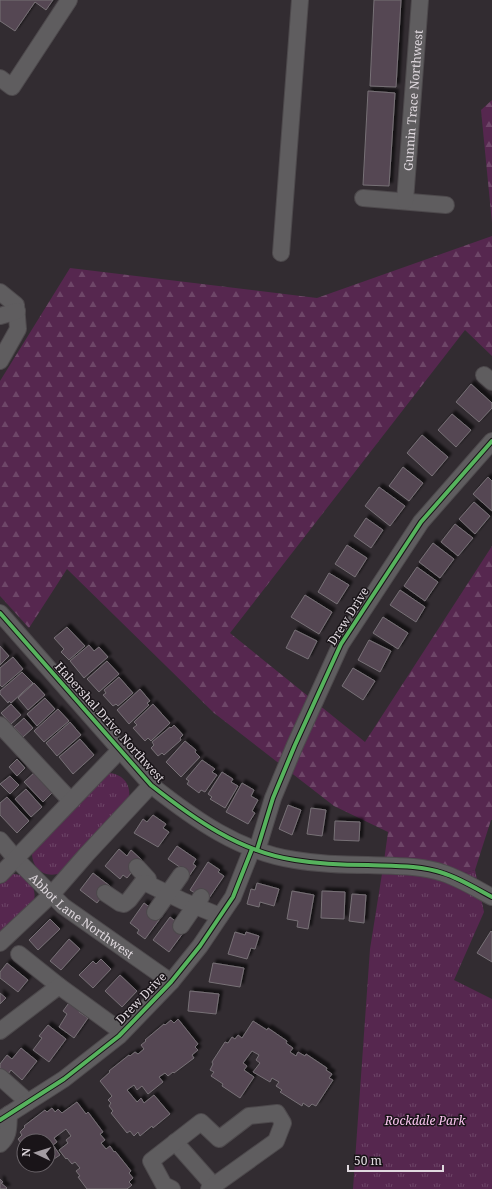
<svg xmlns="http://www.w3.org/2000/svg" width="492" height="1189" font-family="'Noto Serif',serif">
<defs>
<pattern id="forest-firs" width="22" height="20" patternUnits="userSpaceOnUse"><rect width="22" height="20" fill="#56274f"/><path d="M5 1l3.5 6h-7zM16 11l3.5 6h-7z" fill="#6e4668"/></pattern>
<pattern id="park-tufts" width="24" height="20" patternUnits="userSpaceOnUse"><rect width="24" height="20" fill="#56274f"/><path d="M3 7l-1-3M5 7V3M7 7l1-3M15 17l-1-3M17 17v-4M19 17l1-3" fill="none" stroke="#6e4668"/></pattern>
<filter id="shadow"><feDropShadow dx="3.5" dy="-3.5" stdDeviation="1" flood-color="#0009"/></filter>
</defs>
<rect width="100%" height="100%" fill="#322c31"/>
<!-- forest -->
<g fill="url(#forest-firs)">
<path d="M492,100V223L481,110Z"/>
<path d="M492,236V356L465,330L230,633L365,742L492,546V820H491L475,870L454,876L384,861L388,832L334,806L214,713L67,569L29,628L0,596V381L70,268L317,298Z"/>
</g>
<!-- park -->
<g fill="url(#park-tufts)">
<path d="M110,773C124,775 131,785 129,799L61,873C44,879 31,868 32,851L105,774Z"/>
<path d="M384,861L454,876L475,870L484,912L454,980L492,999V1189H353L370,949Z"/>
<path d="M13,874C28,874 37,888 34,901L0,934V883L10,875Z"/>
</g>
<!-- building -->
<g fill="#554653" stroke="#777176" filter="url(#shadow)">
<path d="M0,0H53L46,10L35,2L15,31L0,21Z"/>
<path d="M374,0H401L396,87L370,86Z"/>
<path d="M368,91L395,93L389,186L363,185Z"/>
<path d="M471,384L492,403V408L479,422L456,402Z"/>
<path d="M452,414L471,430L456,447L438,430Z"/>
<path d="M422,435L448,457L432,476L407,453Z"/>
<path d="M403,467L423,483L409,501L389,486Z"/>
<path d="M488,477L492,481V511L473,494Z"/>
<path d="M379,487L405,506L390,526L365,506Z"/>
<path d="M474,502L490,516L475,534L459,519Z"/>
<path d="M366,518L383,530L371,548L354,536Z"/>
<path d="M455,524L473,538L458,556L441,542Z"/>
<path d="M433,543L454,559L440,578L419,562Z"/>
<path d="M347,545L367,558L355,577L335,564Z"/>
<path d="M417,567L438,582L425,601L404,586Z"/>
<path d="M329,573L349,585L337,604L318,592Z"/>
<path d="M400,590L425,607L416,622L390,605Z"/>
<path d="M305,595L332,612L319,634L291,617Z"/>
<path d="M383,617L408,633L398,649L373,633Z"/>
<path d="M67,627L85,646L69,660L61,652L64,649L54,638Z"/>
<path d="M295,630L317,641L308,659L286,648Z"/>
<path d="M369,640L391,651L380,672L358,660Z"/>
<path d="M89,645L94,651L99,647L108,657L84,678L70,661Z"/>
<path d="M0,646L9,656L0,665Z"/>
<path d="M13,657L23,669L2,687L0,685V668Z"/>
<path d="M107,661L119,674L99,692L87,679Z"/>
<path d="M353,668L375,681L363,700L342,686Z"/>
<path d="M22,672L33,683L11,703L9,701L8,703L0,694V691Z"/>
<path d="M119,677L133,693L118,706L116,704L113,706L103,695L106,693L104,690Z"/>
<path d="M34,683L45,695L28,710L18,698Z"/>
<path d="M140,689L150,701L147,703L149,705L129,724L117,710Z"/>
<path d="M45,698L55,709L37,726L27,714Z"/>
<path d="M11,704L21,715L11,724L1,713Z"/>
<path d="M153,704L170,723L151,741L148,738L145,741L133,728L137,725L134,722Z"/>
<path d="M58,709L69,721L44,742L34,731Z"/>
<path d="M24,718L33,728L23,737L14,727Z"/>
<path d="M70,722L81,735L57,756L46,743Z"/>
<path d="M174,725L183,735L180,738L181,740L164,755L162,753L158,756L151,748L154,745L152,742L170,727L171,728Z"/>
<path d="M80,739L94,755L73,774L59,757Z"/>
<path d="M185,741L196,750L195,752L200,757L181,777L166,762Z"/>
<path d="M17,759L25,768L17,776L9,767Z"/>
<path d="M202,760L215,769L212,772L217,775L205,792L201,790L199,793L187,784L189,781L186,779Z"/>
<path d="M35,772L54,791L43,802L24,782Z"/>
<path d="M222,772L233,779L231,782L238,786L225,808L210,799L212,797L208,794Z"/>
<path d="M10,776L19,785L10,794L0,784Z"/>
<path d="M242,783L254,790L251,796L258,800L252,811L255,813L248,824L226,812Z"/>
<path d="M26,789L42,807L31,817L15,799Z"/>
<path d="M7,797L29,821L17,833L0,815V803Z"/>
<path d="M288,805L301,810L292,835L279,829Z"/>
<path d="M311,808L326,810L322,836L307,834Z"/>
<path d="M153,815L166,824L163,828L169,832L158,847L134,833L143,819L147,822Z"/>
<path d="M335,821L360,822L359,841L334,840Z"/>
<path d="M177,846L196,859L193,864L196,866L187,879L181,868L168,859Z"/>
<path d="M119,849L127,856L131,850L142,860L127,878L123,875L120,879L105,866Z"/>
<path d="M208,862L220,870L218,872L224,876L207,901L190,890Z"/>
<path d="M93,873L110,886L97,903L80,890Z"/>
<path d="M257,883L279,889L274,906L260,902L259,907L247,904L251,889L255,890Z"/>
<path d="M292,891L314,895L308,929L297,927L298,921L287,919Z"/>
<path d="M322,891L345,892L344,919L321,918Z"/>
<path d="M352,894L366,895L364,923L349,921Z"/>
<path d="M144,903L162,916L145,939L137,933L139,930L130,923Z"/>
<path d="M170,917L186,929L169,952L153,940Z"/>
<path d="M50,919L60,929L38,950L29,940Z"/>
<path d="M491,931L492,932V962L477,953Z"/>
<path d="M235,932L245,935L246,932L259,936L255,949L251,948L247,959L228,954Z"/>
<path d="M69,939L80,949L61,970L50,961Z"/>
<path d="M101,959L111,969L93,988L79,975L93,961L96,964Z"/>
<path d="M7,963L28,980L18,992L0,978V972Z"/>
<path d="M213,963L244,968L240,987L209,982Z"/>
<path d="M120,975L137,991L122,1007L105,991Z"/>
<path d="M190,991L219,994L216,1014L188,1011Z"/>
<path d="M0,993L6,998L0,1004Z"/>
<path d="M71,1000L81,1008L79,1012L88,1018L74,1038L59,1027L67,1014L63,1011Z"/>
<path d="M178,1019L198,1044L195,1047L198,1050L192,1055L194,1058L174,1073L173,1072L168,1076L165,1073L159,1077L163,1082L148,1094L142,1086L137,1090L134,1085L127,1090L137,1102L141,1098L144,1103L154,1095L170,1114L153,1128L152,1126L140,1136L138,1132L134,1136L130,1131L127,1133L111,1113L113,1111L109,1106L111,1103L108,1100L112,1096L100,1081L110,1072L109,1071L129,1055L130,1056L135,1052L138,1054L144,1049L141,1045L146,1041L145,1040L164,1024L165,1025L171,1020L174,1023Z"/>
<path d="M253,1021L267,1030L268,1028L287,1041L286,1043L293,1048L290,1052L296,1056L298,1052L305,1056L306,1054L327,1068L326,1070L332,1074L329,1078L333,1080L316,1106L312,1104L309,1107L303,1103L302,1106L280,1092L282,1090L276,1086L279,1082L272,1078L270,1082L253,1072L260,1063L256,1060L259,1055L252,1051L243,1063L247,1066L244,1070L254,1077L240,1098L222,1086L223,1084L211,1076L214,1072L210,1070L213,1064L212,1062L225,1042L228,1043L232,1037L235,1039L238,1035L242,1038Z"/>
<path d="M48,1025L66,1039L49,1062L33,1050L42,1038L39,1036Z"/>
<path d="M21,1048L37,1061L22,1080L11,1070L8,1074L0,1068V1064L7,1055L12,1059Z"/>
<path d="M77,1102L86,1114L88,1112L103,1132L100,1134L105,1140L101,1143L106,1149L110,1146L114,1152L115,1151L131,1171L129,1173L133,1178L129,1182L132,1185L127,1189H87L78,1177L80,1176L76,1171L80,1168L75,1162L72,1164L67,1158L66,1159L59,1150L68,1143L66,1140L71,1136L66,1129L54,1138L57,1142L53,1145L60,1155L51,1161L50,1160L48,1162V1141H24V1147L18,1139L22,1135L20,1132L25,1127L24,1126L45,1110L47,1112L52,1108L55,1112L58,1109L62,1113Z"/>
<path d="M34,1165H44L38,1169Z"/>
<path d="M0,1179L3,1182L1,1183L7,1188L6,1189H0Z"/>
</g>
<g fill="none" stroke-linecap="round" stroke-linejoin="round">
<!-- minor casing -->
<g stroke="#4d494c" stroke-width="18">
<g id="minor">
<path d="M0,78L12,87L69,0"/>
<path d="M363,198L446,205"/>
<path id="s1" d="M405,201L420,0"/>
<path d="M281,253L300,0"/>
<path d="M0,292L16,305L18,329L0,361"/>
<path d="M0,316L17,311"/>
<path d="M484,375L492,382"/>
<path d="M0,613L151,785C194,819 240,852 295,860C319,864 343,865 368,865C392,866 420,865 443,873C459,878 477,889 492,897"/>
<path d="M0,725L71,801"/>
<path id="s2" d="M0,840L16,859L63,906L171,982"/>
<path d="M257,850L273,798L295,745L341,644L421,522L492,441"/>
<path d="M137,867L148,879L149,884"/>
<path d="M0,875L120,750"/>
<path d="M105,893L120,903L124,904L129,900L142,883H146L183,901L220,916"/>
<path d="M155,912L181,875"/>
<path d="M181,926L201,897"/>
<path d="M0,943L52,894L86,855L151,785"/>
<path d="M19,954L59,986"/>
<path d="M0,1031L59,986L122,1032"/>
<path d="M0,1077L28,1102"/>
<path d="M0,1120L64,1079L119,1036L171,982L200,946L233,897L252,849"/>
<path d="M175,1142L214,1186"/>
<path d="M0,1144C10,1135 8,1127 9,1114"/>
<path d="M172,1189L164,1185L151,1161L201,1122L219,1139L249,1116L277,1113L283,1123L276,1141L209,1189"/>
</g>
</g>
<!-- minor -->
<use href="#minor" stroke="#5f5d5f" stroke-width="16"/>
<!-- cycleway casing -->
<g stroke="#191418" stroke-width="6">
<g id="cycleway">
<path d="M0,613L151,785C194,819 240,852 295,860C319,864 343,865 368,865C392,866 420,865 443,873C459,878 477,889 492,897"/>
<path d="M257,850L273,798L295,745L341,644L421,522L492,441"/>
<path d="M0,1120L64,1079L119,1036L171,982L200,946L233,897L252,849"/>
</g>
</g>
<!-- cycleway -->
<use href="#cycleway" stroke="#56b35d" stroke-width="4"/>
</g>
<g text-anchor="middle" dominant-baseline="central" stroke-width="3" stroke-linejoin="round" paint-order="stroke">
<!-- street labels -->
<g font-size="12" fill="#e0d9df" stroke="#191418">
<text stroke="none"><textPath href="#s1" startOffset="101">Gunnin Trace Northwest</textPath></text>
<text transform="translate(348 616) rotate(-58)">Drew Drive</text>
<text transform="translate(110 722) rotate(48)">Habershal Drive Northwest</text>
<text stroke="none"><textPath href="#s2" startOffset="112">Abbot Lane Northwest</textPath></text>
<text transform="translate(141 998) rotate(-46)">Drew Drive</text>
</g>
<!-- park labels -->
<g font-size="12" font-style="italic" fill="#fac4ef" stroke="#191418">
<text x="425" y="1120">Rockdale Park</text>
</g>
</g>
<!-- north arrow -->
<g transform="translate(36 1153) rotate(274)"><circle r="19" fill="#191418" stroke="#696368"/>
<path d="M0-3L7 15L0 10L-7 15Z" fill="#a39ca2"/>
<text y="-6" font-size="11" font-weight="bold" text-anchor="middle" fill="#e0d9df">N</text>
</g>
<!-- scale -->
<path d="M348 1165v6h95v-6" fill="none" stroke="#e0d9df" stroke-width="2"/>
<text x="354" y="1165" font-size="12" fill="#e0d9df" stroke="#191418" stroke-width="3" paint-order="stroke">50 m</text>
</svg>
